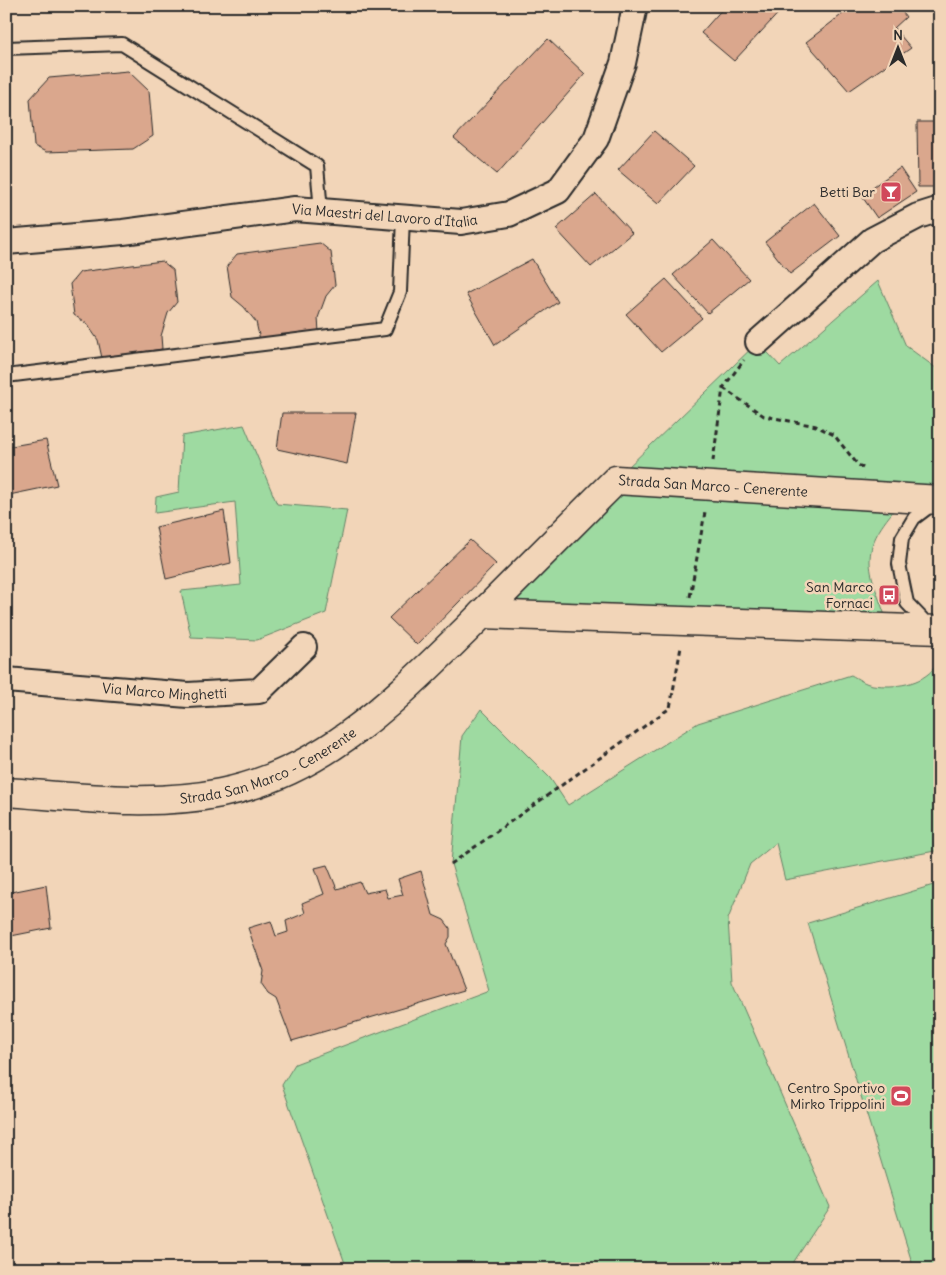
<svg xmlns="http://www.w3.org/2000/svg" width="946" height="1275" font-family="Delius,sans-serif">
<rect width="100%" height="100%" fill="#f2d5b8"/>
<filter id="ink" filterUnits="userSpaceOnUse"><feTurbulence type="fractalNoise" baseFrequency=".02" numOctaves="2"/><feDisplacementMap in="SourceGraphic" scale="10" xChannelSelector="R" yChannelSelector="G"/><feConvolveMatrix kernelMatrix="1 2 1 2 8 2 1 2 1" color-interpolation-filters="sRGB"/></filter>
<g filter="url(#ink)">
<!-- green -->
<g fill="#9edaa1" stroke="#648266">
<path d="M878,281L906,346L940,371V482L921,492L624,471L758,342L780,366Z"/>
<path d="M244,425L277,504L347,510L326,613L257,640L191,637L181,591L241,585L235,502L155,513L156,497L179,492L182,436Z"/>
<path d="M622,489L896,508C858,552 868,568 886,618L507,606Z"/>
<path d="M935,667L940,668V850L785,880L776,843L750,864L728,919L732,982L830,1207L789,1269H347L282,1085L295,1064L489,991L451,864L462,736L481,709L550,778L568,805L698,723L851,675C857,678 865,684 873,685C895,688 921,685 935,667Z"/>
<path d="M940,883V1269H914L808,923Z"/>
</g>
<!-- building -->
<g fill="#daa78d" stroke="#2b2b2b">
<path d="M725,6H785L734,61L701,33Z"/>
<path d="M853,6H898L906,17L894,28L911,48L849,91L806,42Z"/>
<path d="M548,39L585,74L497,174L454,138Z"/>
<path d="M128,71L149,91L153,136L133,149L46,152L34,146L30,99L49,78Z"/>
<path d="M917,122H940V187H918Z"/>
<path d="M654,131L694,166L658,204L618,170Z"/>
<path d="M900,168L916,192L877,218L861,195Z"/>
<path d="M596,194L632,233L591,267L556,229Z"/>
<path d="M814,203L840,236L790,274L765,242Z"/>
<path d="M713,240L749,279L708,313L673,275Z"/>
<path d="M320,243L331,252L335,285L326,296L318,318L319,332L260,340L256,322L244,307L232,297L227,266L237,254Z"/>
<path d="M532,259L558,302L495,345L466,294Z"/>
<path d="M162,261L173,270L177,302L168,313L161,336L162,349L102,358L98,340L87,324L74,315L70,284L80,272Z"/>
<path d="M666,279L702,318L661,352L626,314Z"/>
<path d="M282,413H356L347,464L277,449Z"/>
<path d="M46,440L57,485L9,495L6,447Z"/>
<path d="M224,511L231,563L166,579L156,527Z"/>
<path d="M470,540L496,564L417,645L389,618Z"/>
<path d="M327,865L337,889L360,882L365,893L385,889L388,898L403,895L398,879L421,871L433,915L444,920L450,928V937L446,944L464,990L292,1041L276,999L268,994L261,984L263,971L248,928L271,921L276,936L288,932L286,921L305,913L302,903L324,894L315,868Z"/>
<path d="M46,885L51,928L6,937V893Z"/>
</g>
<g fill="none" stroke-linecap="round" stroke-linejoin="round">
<!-- lane casing -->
<g stroke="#2b2b2b" stroke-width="16">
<g id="lane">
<path d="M6,48L122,44L317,166L321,211"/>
<path d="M6,376L385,329L400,292L403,217"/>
<path d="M930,627L907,603L899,564L902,538L914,518L934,503"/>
</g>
</g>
<!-- street casing -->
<g stroke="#2b2b2b" stroke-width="28">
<g id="street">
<path id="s1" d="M6,242L123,232L295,209L461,222L509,214L558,191L596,139L623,63L635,6"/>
<path d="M758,342L872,240L918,216L940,209"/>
<path id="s2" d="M6,680L188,695L259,691L304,647"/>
</g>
</g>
<!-- secondary casing -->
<g stroke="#2b2b2b" stroke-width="31">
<g id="secondary">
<path d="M482,614L940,630"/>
<path id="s3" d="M6,792C77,797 151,807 221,793C325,772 394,700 466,630C516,580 566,530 616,480L940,500"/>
</g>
</g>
<!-- path -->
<g stroke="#2b2b2b" stroke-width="3" stroke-dasharray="5 4" stroke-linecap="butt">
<path d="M723,388L764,416L816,426L834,435L858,465L865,469"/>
<path d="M713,461L723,388L744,360"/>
<path d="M690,597L705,512"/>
<path d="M451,864L670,708L681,647"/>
</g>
<!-- lane -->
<use href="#lane" stroke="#f2d5b8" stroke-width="12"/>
<!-- street -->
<use href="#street" stroke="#f2d5b8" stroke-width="24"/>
<!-- secondary -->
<use href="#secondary" stroke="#f2d5b8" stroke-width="28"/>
</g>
</g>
<!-- icons -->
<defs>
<g id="bar-square" transform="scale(1.125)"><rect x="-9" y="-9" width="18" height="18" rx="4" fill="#d1495b" stroke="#f2d5b8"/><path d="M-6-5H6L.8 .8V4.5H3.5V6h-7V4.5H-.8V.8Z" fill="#fff"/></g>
<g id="bus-square" transform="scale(1.125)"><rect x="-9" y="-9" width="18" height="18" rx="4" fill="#d1495b" stroke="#f2d5b8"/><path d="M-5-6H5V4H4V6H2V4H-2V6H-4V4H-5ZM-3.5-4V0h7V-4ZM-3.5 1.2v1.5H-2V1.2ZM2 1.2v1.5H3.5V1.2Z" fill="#fff"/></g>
<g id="stadium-square" transform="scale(1.125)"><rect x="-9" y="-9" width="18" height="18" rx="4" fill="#d1495b" stroke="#f2d5b8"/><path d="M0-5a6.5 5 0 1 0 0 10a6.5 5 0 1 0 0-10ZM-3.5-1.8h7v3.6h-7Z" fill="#fff"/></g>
</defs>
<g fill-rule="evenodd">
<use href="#bar-square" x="891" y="192"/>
<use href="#bus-square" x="889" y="595"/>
<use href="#stadium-square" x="901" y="1096"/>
</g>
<g text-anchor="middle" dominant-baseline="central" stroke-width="5" stroke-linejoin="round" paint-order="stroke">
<!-- poi labels -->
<g font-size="14" fill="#2b2b2b" stroke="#f2d5b8" text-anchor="end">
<text x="875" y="192">Betti Bar</text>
<text x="873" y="587">San Marco<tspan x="873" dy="16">Fornaci</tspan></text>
<text x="885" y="1088">Centro Sportivo<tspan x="885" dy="16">Mirko Trippolini</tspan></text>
</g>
<!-- street labels -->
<g font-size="14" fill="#2b2b2b" stroke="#f2d5b8">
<text stroke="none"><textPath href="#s1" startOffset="381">Via Maestri del Lavoro d'Italia</textPath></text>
<text stroke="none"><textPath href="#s3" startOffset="824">Strada San Marco - Cenerente</textPath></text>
<text stroke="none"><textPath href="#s2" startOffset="159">Via Marco Minghetti</textPath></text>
<text stroke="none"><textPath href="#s3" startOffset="269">Strada San Marco - Cenerente</textPath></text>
</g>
</g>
<!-- margin -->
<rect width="946" height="1275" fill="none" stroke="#f2d5b8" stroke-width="25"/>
<rect x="12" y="12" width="921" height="1250" fill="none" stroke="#2b2b2b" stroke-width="2" filter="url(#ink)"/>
<!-- north arrow -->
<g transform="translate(898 48)" stroke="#f2d5b8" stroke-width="4" paint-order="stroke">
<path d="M0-4L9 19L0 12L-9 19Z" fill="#2b2b2b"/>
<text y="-8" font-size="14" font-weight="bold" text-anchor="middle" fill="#2b2b2b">N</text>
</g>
</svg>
